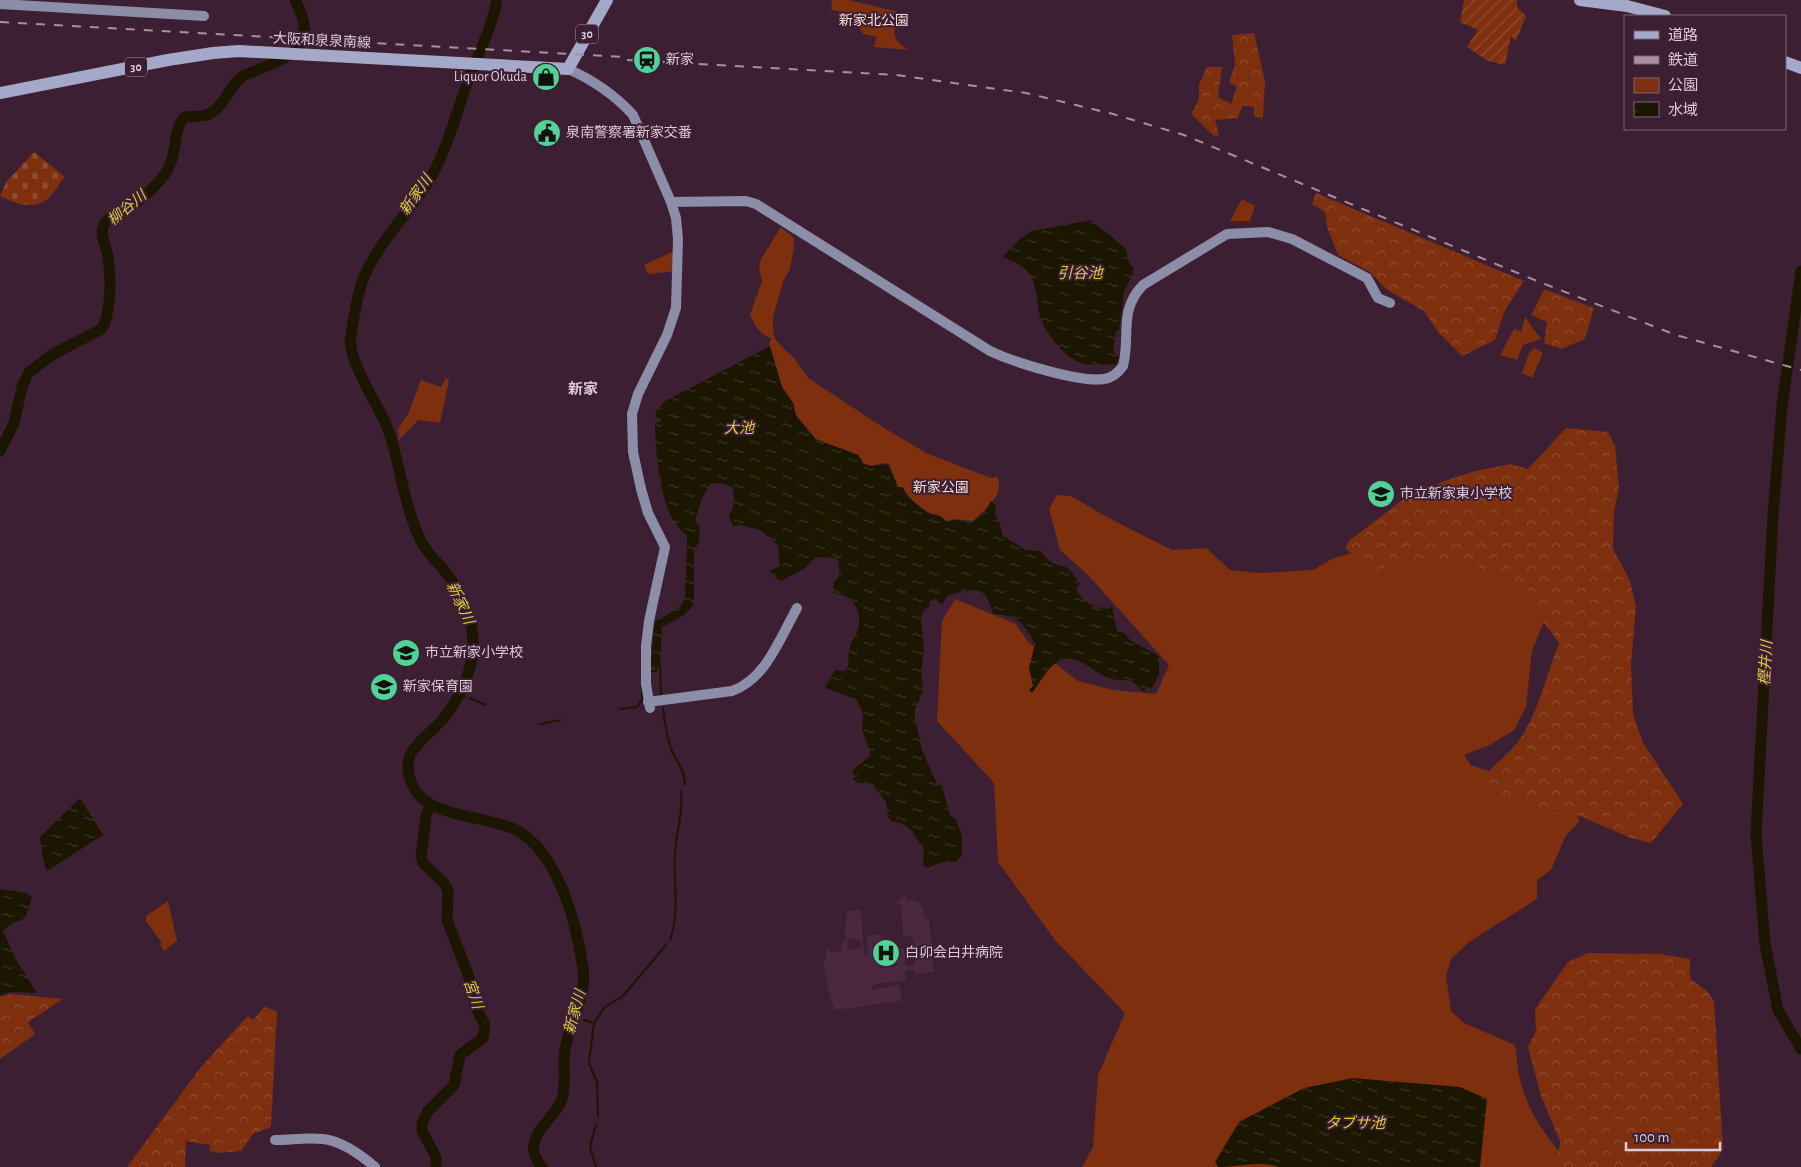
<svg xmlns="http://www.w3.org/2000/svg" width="1801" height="1167" font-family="'Alegreya Sans','Noto Sans JP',sans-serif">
<defs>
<pattern id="forest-crowns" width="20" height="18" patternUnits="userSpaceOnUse" patternTransform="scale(1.25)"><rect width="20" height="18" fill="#7e2f0e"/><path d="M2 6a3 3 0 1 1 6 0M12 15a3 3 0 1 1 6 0" fill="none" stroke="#904c30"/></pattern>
<pattern id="cemetery-stones" width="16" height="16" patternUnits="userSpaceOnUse" patternTransform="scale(1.25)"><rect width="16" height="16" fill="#7e2f0e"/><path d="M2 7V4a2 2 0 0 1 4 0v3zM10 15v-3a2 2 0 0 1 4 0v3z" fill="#904c30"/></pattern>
<pattern id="garden-furrows" width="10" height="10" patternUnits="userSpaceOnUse" patternTransform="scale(1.25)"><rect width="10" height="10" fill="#7e2f0e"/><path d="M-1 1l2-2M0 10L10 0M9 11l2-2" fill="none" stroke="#904c30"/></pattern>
<pattern id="water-ripples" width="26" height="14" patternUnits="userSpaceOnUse" patternTransform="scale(1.25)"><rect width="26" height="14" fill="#1b1600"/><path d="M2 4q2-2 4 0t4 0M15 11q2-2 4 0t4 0" fill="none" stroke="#3c3724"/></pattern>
</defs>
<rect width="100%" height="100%" fill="#3c1f33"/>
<!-- built -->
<path fill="#4b2840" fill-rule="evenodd" d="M907,896V901L914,900L915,903H920L921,907H923L925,919L929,918L933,966L935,972L915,974L914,970H905L906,980L875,984V986L871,987V990L900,985L901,1001L835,1010L829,993L823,962L826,961L827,948H830L831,952L842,951L841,945L847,937L844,935L847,911L861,910L864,957L868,956L867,935H881V942L892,944L893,948L904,949L906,965L904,966L915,965L914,939L910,936H903L901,904H897L896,901H901V897ZM849,939L861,940V948L848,950L846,944ZM879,960H896L898,966L880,968Z"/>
<!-- green -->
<g fill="#7e2f0e">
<path d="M832,0H849L898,12C894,33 889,38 909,50L874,47L877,37L863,34L851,13L831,10Z"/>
<path d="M1242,199L1255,206L1250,221H1230Z"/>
<path d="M781,227L794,238V247L790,269L783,282L773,317V331L775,339L783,348L795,359L808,378L881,426L926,453L991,478L997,477C1006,495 984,509 973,521L955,519L947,521C938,512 934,517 925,510C916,504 908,498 903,487H898L889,464L884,463L872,466L864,464L858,455L816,439L796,415L793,403L782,387L769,344L771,338C759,334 755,326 750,315L762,281L759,267L761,259Z"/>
<path d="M674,251L675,271L648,274L644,265Z"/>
<path d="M1525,317L1541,339L1523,345L1517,360L1500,355L1514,329L1521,332Z"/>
<path d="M1535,348L1543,353L1532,378L1522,373L1529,353Z"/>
<path d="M446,378L449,380L440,423L418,420L399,440L398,429L408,414L421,380L441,387Z"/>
<path d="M1057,495L1071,496L1105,516L1172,550L1206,548L1230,570L1259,573L1313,570L1332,559L1407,535L1559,587L1532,650L1526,707L1514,730L1490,745L1464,755L1471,765L1575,801L1579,822L1565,837L1551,870L1537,880V899L1469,942L1451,959L1446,976L1451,1011L1464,1023L1515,1045C1517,1057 1517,1071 1521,1083C1529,1116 1551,1143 1573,1167H1082L1093,1147L1098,1075L1125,1013L1055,940L998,862L994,783L937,721L942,621L955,599L1016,624L1028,642L1078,681L1113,690L1156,694L1169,665L1087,574L1060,550L1049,509Z"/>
<path d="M168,901L177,941L164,951L160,945L162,943L146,921V916Z"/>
</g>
<!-- forest -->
<g fill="url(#forest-crowns)">
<path d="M1254,33L1265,81L1263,118L1254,116V107L1242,105L1238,118L1215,120L1219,135L1214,136L1191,114L1199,99V85L1207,67H1222L1218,97L1231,104L1237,87L1229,82L1235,65L1232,35Z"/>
<path d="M1316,193L1524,281L1504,312L1495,340L1462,356L1438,332L1424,311L1386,289L1370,272L1338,255L1327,227L1325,212L1312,204Z"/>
<path d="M1544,289L1594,308L1585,339L1561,349L1544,343L1547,322L1531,315Z"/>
<path d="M1566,428L1608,432L1615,446L1619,488L1614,511L1613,549L1630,581L1636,607L1631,664L1633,713L1642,741L1683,804L1651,843L1631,838L1577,815L1542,813L1491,788L1483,778C1493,765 1508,755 1518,742C1537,717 1547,673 1559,643C1540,616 1502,571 1468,564C1445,559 1397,568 1373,571L1345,548L1349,541L1405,498L1444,481L1475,471L1511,464L1528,469Z"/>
<path d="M1588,953L1659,954L1690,959V979L1707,991L1714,1001L1723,1150L1711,1167H1557L1560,1141L1541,1096L1528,1047L1536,1031L1535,1009L1568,962Z"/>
<path d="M10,994L63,999L28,1022L35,1034L0,1059V997Z"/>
<path d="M264,1007L277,1011L271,1127L253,1134L241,1151L220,1153L209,1151L210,1145L186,1141L185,1167H127L201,1067L248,1016L253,1020Z"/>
</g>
<!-- cemetery -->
<path fill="url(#cemetery-stones)" d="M34,152L65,177C59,184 53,195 45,201C33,210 11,202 0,196L7,181Z"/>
<!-- garden -->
<path fill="url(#garden-furrows)" d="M1464,0H1517V7L1526,16L1516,41L1511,36L1505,65L1488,61L1467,47L1478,30L1460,22Z"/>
<!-- water -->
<g fill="url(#water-ripples)">
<path d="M1091,220L1126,249L1130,265L1133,266V274L1124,292L1119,330L1116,331L1113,352L1119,357L1116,364C1106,364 1095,366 1085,364C1066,361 1042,330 1039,312C1034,281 1036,268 1002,257L1020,239L1032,231Z"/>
<path d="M770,346L782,387L793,403L796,416L815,439L858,455L864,464L872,466L888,464L898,487H902C908,498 916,504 925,511C934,517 938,512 946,522L955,520L973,522L985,512L991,501L996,506L995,515L999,520L1003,536L1026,550L1041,551C1053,570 1060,561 1070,570C1073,574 1076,579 1080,583L1076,589C1084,604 1093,607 1108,609L1112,606L1117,631L1124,633L1131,641L1159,656V675L1152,688L1143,691C1126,674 1127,684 1109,678C1100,675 1093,669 1085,664C1056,647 1046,675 1032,693L1029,690L1033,686L1029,668L1035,644C1025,624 1016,614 993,614C984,582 976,590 948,595L942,605L935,599L929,602V607L924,610L921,618L924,647L921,675L923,683L922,694L915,709V718L922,750L936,782L942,786L950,815L956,819L962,836V856L955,862H942L927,868L923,865L924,849C912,834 913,824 893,822L888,817L886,802L872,784L858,783L854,780L853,770L871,755L862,729L863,713L856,699L825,688L835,670L844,671L848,667C849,662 848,657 849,651C850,644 859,629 859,625C861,607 851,595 833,593L834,582L839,577V564L837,558L816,557L804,569L781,581L769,573L771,570L780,566L778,545L763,532L743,525L733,526L729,516C734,507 736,496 732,487L724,484L711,483L702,498L695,521L700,527L699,542L694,550V599L692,607L684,615L662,627L660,666L651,667L654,627L656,621L680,607L685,598L687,540V536C683,531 677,527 674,522C660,501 655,448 655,423L661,421V418H655L656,411L665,401Z"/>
<path d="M80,798L103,835L47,871L44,864L40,837Z"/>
<path d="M0,889L26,893L32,897C23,932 22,912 3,931L16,960L37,993L10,992L0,995Z"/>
<path d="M1353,1078L1460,1087L1487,1099L1480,1167H1279C1260,1160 1239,1167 1218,1167L1215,1162L1239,1122L1304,1088Z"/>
</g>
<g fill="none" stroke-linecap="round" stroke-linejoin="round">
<!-- stream -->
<g stroke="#1b1600" stroke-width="2">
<path d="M660,666L661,695"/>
<path d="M650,671H656V667"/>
<path d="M459,694L465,697"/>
<path d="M469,698L486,705"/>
<path d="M663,708C665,722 666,737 672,751C678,764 684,769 685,784"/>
<path d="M620,709L637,707L642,700V687"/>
<path d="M540,724L561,720"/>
<path d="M670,940C680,912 673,881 675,852C676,832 684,811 681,791"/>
<path d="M574,1016L579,1017"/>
<path d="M584,1020L594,1023"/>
<path d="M598,1116L597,1082L589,1063L594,1023L605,1007L623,996L666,945"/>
<path d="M596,1124L590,1147L596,1167"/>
</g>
<!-- river -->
<g stroke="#1b1600" stroke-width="11">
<path d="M497,0C492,27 480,50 470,75C456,112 448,151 426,185C406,216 379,242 364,277C356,296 354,320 350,340C351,357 359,371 366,386C374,402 385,418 390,435C401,470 405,510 422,543C429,556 442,566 450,578C462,597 473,620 473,642C474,669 460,698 443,719C424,741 395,753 414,788C429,818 489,816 516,830C559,853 577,925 583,969C587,997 569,1022 565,1050C562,1066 567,1083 562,1099C556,1115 540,1125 535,1140C531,1150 536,1160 542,1167"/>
<path d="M1801,271L1782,406L1773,515L1756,834L1765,944L1778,1010L1801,1049"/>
<path d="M0,451L14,423L22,387L29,372L55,353L100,330L104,325C111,304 111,279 108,257C107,249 102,240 102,231C104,215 125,210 136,203C145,196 154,187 161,179C181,157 170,131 185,117C192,116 200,117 207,115C225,108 228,86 243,76C247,73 252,73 257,70C295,55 319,44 295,0"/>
<path d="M430,805L426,816L421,857L423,863L444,883L448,890L447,920L468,974L476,1008L485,1025L483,1038L460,1055L454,1085L428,1111L422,1124V1131L436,1157V1167"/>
</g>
<!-- secondary -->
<g stroke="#8b8ea6" stroke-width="10">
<path d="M0,4L204,16"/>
<path d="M568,69C593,80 615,95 633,115L671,202L676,218L678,239L676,308L667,335L638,394L632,414L633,452L641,489L648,513L665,547L649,621L646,646V684L650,708"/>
<path d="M671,202L746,201L756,204L990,351C1013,362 1080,383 1104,379C1112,378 1118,373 1123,366C1131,335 1118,311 1143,285L1227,234L1268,232L1292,239L1367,278L1378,298L1390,303"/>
<path d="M648,702L732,691C766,679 780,638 797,608"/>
<path d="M275,1140C291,1140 307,1137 323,1139C342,1141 361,1155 375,1167"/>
</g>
<!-- primary -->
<g stroke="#a5a9c9" stroke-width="12">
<path d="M1580,0L1627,6L1665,16"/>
<path d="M1785,62L1801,68"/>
<path d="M0,93L168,60L213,53L239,51L568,69L607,0"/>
</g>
<!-- rail -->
<g stroke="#a7909f" stroke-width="2" stroke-dasharray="9 9" stroke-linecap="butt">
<path d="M0,22L624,57"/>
<path d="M627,60L896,75L1026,93L1113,114L1184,135L1537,281L1676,335L1801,370"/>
</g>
</g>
<!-- icons -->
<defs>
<g id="station-disc" transform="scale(1.4375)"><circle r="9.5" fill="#51d397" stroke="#3c1f33"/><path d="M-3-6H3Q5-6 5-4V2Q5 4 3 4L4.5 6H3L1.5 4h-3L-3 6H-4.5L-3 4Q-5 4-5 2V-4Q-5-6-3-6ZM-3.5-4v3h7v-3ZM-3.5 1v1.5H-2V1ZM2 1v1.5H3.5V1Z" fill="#111"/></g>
<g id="shop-disc" transform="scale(1.4375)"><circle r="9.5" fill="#51d397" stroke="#3c1f33"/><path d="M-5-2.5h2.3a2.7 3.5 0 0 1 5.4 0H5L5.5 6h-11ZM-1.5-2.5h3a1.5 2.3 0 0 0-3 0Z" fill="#111"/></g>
<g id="civic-disc" transform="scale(1.4375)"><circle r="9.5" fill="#51d397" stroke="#3c1f33"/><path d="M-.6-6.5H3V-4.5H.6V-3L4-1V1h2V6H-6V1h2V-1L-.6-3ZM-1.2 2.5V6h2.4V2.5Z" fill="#111"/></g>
<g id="school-disc" transform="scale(1.4375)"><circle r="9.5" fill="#51d397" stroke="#3c1f33"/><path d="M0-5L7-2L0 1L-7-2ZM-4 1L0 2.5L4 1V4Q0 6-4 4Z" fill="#111"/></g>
<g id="hospital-disc" transform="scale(1.4375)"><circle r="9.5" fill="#51d397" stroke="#3c1f33"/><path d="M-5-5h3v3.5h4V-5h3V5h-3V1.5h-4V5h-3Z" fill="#111"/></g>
</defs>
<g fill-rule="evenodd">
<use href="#station-disc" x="647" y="60"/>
<use href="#shop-disc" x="546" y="77"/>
<use href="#civic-disc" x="547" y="133"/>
<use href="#school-disc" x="1381" y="494"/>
<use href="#school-disc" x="406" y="653"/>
<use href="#school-disc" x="384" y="687"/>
<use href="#hospital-disc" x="886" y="953"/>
</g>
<g text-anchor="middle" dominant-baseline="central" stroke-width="4" stroke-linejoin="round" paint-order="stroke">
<!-- shield labels -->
<g fill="#3c1f33" stroke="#ad97a6" stroke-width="1">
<rect x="576" y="24.5" width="22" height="19" rx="4"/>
<rect x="125" y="57.5" width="22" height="19" rx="4"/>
</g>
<g font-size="12" font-weight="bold" fill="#decbd7">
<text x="587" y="34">30</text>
<text x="136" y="67">30</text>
</g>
<!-- park labels -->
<g font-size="14" fill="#f5ddd4" stroke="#3c1f33">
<text x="874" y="21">新家北公園</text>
<text x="941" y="488">新家公園</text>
</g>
<!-- street labels -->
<g font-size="14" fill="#decbd7" stroke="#3c1f33">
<text transform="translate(322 41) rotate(3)">大阪和泉泉南線</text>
</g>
<!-- poi labels -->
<g font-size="14" fill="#decbd7" stroke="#3c1f33" text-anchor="start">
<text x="666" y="60">新家</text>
<text x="527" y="77" text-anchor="end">Liquor Okuda</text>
<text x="566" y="133">泉南警察署新家交番</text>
<text x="1400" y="494">市立新家東小学校</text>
<text x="425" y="653">市立新家小学校</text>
<text x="403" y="687">新家保育園</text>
<text x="905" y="953">白卯会白井病院</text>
</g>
<!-- water labels -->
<g font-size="15" font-style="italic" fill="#dfca44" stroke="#3c1f33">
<text transform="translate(416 195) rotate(-55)">新家川</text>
<text transform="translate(127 208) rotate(-40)">柳谷川</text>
<text x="1080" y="273">引谷池</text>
<text x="739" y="428">大池</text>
<text transform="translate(460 603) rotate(65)">新家川</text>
<text transform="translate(1766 663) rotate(-87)">樫井川</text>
<text transform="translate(473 994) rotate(71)">宮川</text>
<text transform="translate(575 1012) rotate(-75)">新家川</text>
<text x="1355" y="1123">タブサ池</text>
</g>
<!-- neighbourhood labels -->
<g font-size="15" font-weight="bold" fill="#decbd7" stroke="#3c1f33">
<text x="583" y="389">新家</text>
</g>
</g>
<!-- legend -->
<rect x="1624" y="15" width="162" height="115" fill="#3c1f33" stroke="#7d6475"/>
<rect x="1634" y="31" width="25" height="8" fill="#a5a9c9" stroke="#7d6475"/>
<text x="1668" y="40" font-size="15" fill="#decbd7">道路</text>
<rect x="1634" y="56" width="25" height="8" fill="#a7909f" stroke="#7d6475"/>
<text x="1668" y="65" font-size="15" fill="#decbd7">鉄道</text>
<rect x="1634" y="78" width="25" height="15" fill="#7e2f0e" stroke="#7d6475"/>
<text x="1668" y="90" font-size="15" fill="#decbd7">公園</text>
<rect x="1634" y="102" width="25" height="15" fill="url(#water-ripples)" stroke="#7d6475"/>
<text x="1668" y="115" font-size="15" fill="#decbd7">水域</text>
<!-- scale -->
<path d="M1626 1142v8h94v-8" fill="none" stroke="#decbd7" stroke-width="2.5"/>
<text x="1634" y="1142" font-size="15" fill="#decbd7" stroke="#3c1f33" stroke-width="4" paint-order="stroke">100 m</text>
</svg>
